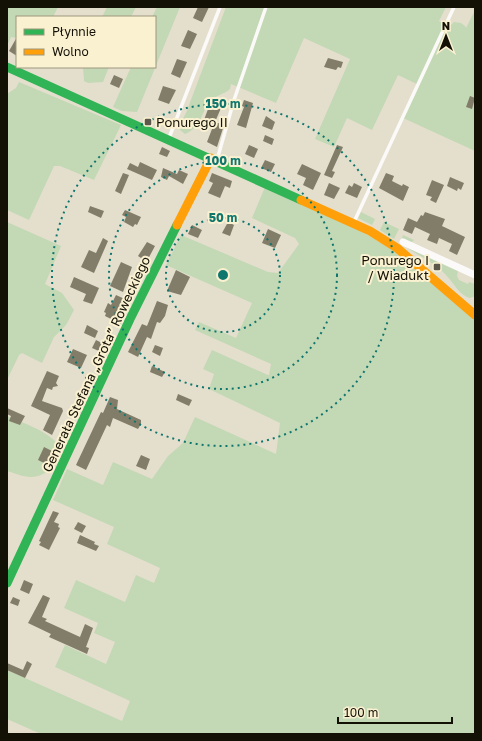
<svg xmlns="http://www.w3.org/2000/svg" width="482" height="741" font-family="'Golos Text',sans-serif">
<rect width="100%" height="100%" fill="#e4dfcd"/>
<!-- green -->
<g fill="#c3d8b4">
<path d="M7,7H58L53,17H17V38L11,37L7,46Z"/>
<path d="M107,7H136L131,17H102Z"/>
<path d="M157,7H180L137,112L122,111L113,107L131,67H155V17H152Z"/>
<path d="M226,7H446L439,21L449,27L454,22L461,23L465,26L466,28L475,10V151L403,118L419,85L398,75L372,130L347,118L334,147L315,139L350,59L304,38L276,103L231,84L230,89C225,94 216,95 212,100C201,111 201,128 185,134L180,130L181,122L186,113Z"/>
<path d="M83,67H109L103,82L88,83L84,81Z"/>
<path d="M19,82L121,125L94,180L60,166H54L29,220L7,210V94L16,88Z"/>
<path d="M265,187L344,221L391,249L475,320V731L474,734H41L7,719V670L122,721L130,701L55,667L65,645L106,664L115,642L94,633L98,623L64,608L76,580L125,602L136,575L154,583L160,568L107,544L114,527L53,500L67,469L103,485L113,462L152,479L168,456L183,443L195,417L276,454L280,423L209,389L214,374L203,369L212,350L268,375H269L271,364L195,330L199,322L236,338L252,303L166,265L181,235L268,272L278,273L299,244L295,238L252,218Z"/>
<path d="M361,212L375,219L372,225L358,218Z"/>
<path d="M7,222L61,246L45,284L62,293L74,310L66,325L54,337L42,363L22,353L19,355L7,380Z"/>
<path d="M384,222L399,229L394,239L380,230Z"/>
<path d="M403,235L414,240L411,243L458,271L457,276L459,280L468,284L469,282L475,284V296L470,298C460,296 453,282 446,275C433,261 415,254 400,243Z"/>
<path d="M7,416C21,422 50,432 57,444C66,461 46,477 31,477C23,477 14,473 7,471Z"/>
</g>
<!-- building -->
<g fill="#827d69">
<path d="M198,7H209L202,22L193,18Z"/>
<path d="M188,30L197,34L190,49L181,46Z"/>
<path d="M17,37V56L9,51Z"/>
<path d="M328,58L343,62L341,68L338,67L336,70L324,67Z"/>
<path d="M177,59L187,62L180,78L171,74Z"/>
<path d="M114,75L123,79L119,88L110,84Z"/>
<path d="M163,86L176,90L169,104L158,100Z"/>
<path d="M470,96L475,98L472,109L466,107Z"/>
<path d="M244,100L253,103L246,128L237,125L244,107L242,106Z"/>
<path d="M210,104L221,108L215,122L224,125L217,147L207,142L212,129L202,125Z"/>
<path d="M266,116L275,122L272,130L262,126Z"/>
<path d="M265,135L274,139L272,145L263,141Z"/>
<path d="M249,145L258,149L254,158L245,154Z"/>
<path d="M337,145L343,147L332,171L335,172L332,178L324,175Z"/>
<path d="M162,147L170,151L167,157L159,154Z"/>
<path d="M265,160L275,164L271,172L261,168Z"/>
<path d="M140,162L157,170L152,180L127,169L130,163L138,167Z"/>
<path d="M302,164L321,173L313,190L303,185L306,178L297,174Z"/>
<path d="M163,168L177,174L179,170L188,174L183,184L169,176L167,180L161,177Z"/>
<path d="M123,173L129,175L121,194L115,191Z"/>
<path d="M212,173L232,181L230,188L225,186L220,198L208,193L213,183L209,181Z"/>
<path d="M386,173L394,176L392,181L402,186L403,184L409,187L403,201L379,188Z"/>
<path d="M450,177L464,183L461,190L458,188L457,191L447,186Z"/>
<path d="M432,180L444,185L436,203L430,200L432,197L426,195Z"/>
<path d="M329,183L340,188L334,199L324,195Z"/>
<path d="M354,183L362,187L357,198L345,193L349,185L352,187Z"/>
<path d="M90,206L104,211L101,218L88,212Z"/>
<path d="M125,210L141,217L137,225L135,224L133,227L124,222L126,217L122,215Z"/>
<path d="M425,212L445,219L442,226L465,237L457,255L449,251L452,244L439,238L437,244L427,240L430,234L415,227L412,234L403,230L408,218L417,222L421,215L423,216Z"/>
<path d="M228,222L234,225L230,236L222,233Z"/>
<path d="M192,225L202,230L198,238L188,234Z"/>
<path d="M268,229L281,235L275,248L262,243Z"/>
<path d="M103,238L108,241L94,273L81,267L89,250L96,253Z"/>
<path d="M147,242L155,246L147,261L144,259L142,261L141,258L138,256Z"/>
<path d="M121,262L132,267L123,292L110,286Z"/>
<path d="M176,270L190,277L181,295L167,291Z"/>
<path d="M74,277L99,288L92,304L83,301L86,294L70,287Z"/>
<path d="M116,295L127,300L123,308L121,307L115,321L105,316L106,313L104,312L108,303L111,305Z"/>
<path d="M157,301L168,305L165,316L160,323L157,322L151,339L147,337L138,357L128,352L142,324L147,326Z"/>
<path d="M87,325L98,331L95,338L84,333Z"/>
<path d="M96,340L104,344L101,352L92,348Z"/>
<path d="M155,345L163,348L160,356L152,352Z"/>
<path d="M73,349L87,355L81,368L67,362Z"/>
<path d="M152,366L165,372L162,377L150,372Z"/>
<path d="M47,371L59,376L56,383L58,386L53,387L52,390L47,388L42,401L62,408L63,411L52,435L43,430L50,415L31,406Z"/>
<path d="M178,394L192,400L189,406L176,400Z"/>
<path d="M110,397L118,400L117,409L141,420V424L138,429L113,418L110,427L107,425L86,470L76,465L101,412L103,413Z"/>
<path d="M7,408L25,416L20,425L9,421L11,416L7,414Z"/>
<path d="M44,447L54,452L48,465L38,460Z"/>
<path d="M141,455L150,459L146,470L136,466Z"/>
<path d="M53,511L59,513L54,522L59,524L58,527L60,528L49,550L39,545L41,542L39,541Z"/>
<path d="M78,522L86,526L82,533L74,529Z"/>
<path d="M80,535L95,542L94,544L99,546L96,551L77,543Z"/>
<path d="M24,580L33,584L29,594L20,590Z"/>
<path d="M43,595L50,598L42,617L47,619L45,621L80,637L85,624L93,628L86,647L89,648L87,654L49,637L51,634L28,623Z"/>
<path d="M13,597L20,600L18,606L10,603Z"/>
<path d="M27,661L32,664L25,678L7,670V663L23,670Z"/>
</g>
<g fill="none" stroke-linecap="round" stroke-linejoin="round">
<!-- lane -->
<g stroke="#fbfaf8" stroke-width="3.5">
<path d="M169,138L220,7"/>
<path d="M217,160L234,100L266,7"/>
<path d="M354,222L454,7"/>
</g>
<!-- street -->
<path stroke="#fbfaf8" stroke-width="7" d="M403,242L475,275"/>
<!-- fast -->
<g stroke="#30b455" stroke-width="9">
<path d="M7,67L301,200"/>
<path d="M7,583L130,319L177,225"/>
</g>
<!-- slow -->
<g stroke="#ff9f0a" stroke-width="9">
<path d="M301,200L370,231L397,248L475,315"/>
<path d="M177,225L211,158"/>
</g>
</g>
<!-- distance rings -->
<g fill="none" stroke="#0f766e" stroke-width="2" stroke-dasharray="2 4">
<circle cx="223" cy="275" r="57"/>
<circle cx="223" cy="275" r="114"/>
<circle cx="223" cy="275" r="171"/>
</g>
<!-- markers -->
<g fill="#5c584b" stroke="#faf1d1" stroke-width="1.5">
<rect x="144" y="118" width="8" height="8" rx="2"/>
<rect x="433" y="263" width="8" height="8" rx="2"/>
</g>
<g text-anchor="middle" dominant-baseline="central" stroke-width="4" stroke-linejoin="round" paint-order="stroke">
<!-- poi labels -->
<g font-size="13" fill="#131005" stroke="#faf1d1" text-anchor="start">
<text x="156" y="122">Ponurego II</text>
<text x="429" y="260" text-anchor="end">Ponurego I<tspan x="429" dy="15">/ Wiadukt</tspan></text>
</g>
<!-- street labels -->
<g font-size="13" fill="#131005" stroke="#faf1d1">
<text transform="translate(96 364) rotate(-65)">Generała Stefana „Grota” Roweckiego</text>
</g>
</g>
<circle cx="223" cy="275" r="6" fill="#0f766e" stroke="#faf1d1" stroke-width="2"/>
<g font-size="12" text-anchor="middle" font-weight="bold" fill="#0f766e" stroke="#faf1d1" stroke-width="4" stroke-linejoin="round" paint-order="stroke">
<text x="223" y="108">150 m</text>
<text x="223" y="165">100 m</text>
<text x="223" y="222">50 m</text>
</g>
<!-- border -->
<rect width="482" height="741" fill="none" stroke="#131005" stroke-width="16"/>
<!-- legend -->
<rect x="16" y="16" width="140" height="52" fill="#faf1d1" stroke="#9e977f"/>
<rect x="24" y="29" width="20" height="6" fill="#30b455" stroke="#9e977f"/>
<text x="52" y="36" font-size="12" fill="#131005">Płynnie</text>
<rect x="24" y="49" width="20" height="6" fill="#ff9f0a" stroke="#9e977f"/>
<text x="52" y="56" font-size="12" fill="#131005">Wolno</text>
<!-- north arrow -->
<g transform="translate(446 36)" stroke="#faf1d1" stroke-width="3" paint-order="stroke">
<path d="M0-3L7 15L0 10L-7 15Z" fill="#131005"/>
<text y="-6" font-size="11" font-weight="bold" text-anchor="middle" fill="#131005">N</text>
</g>
<!-- scale -->
<path d="M338 717v6h114v-6" fill="none" stroke="#131005" stroke-width="2"/>
<text x="344" y="717" font-size="12" fill="#131005" stroke="#faf1d1" stroke-width="3" paint-order="stroke">100 m</text>
</svg>
